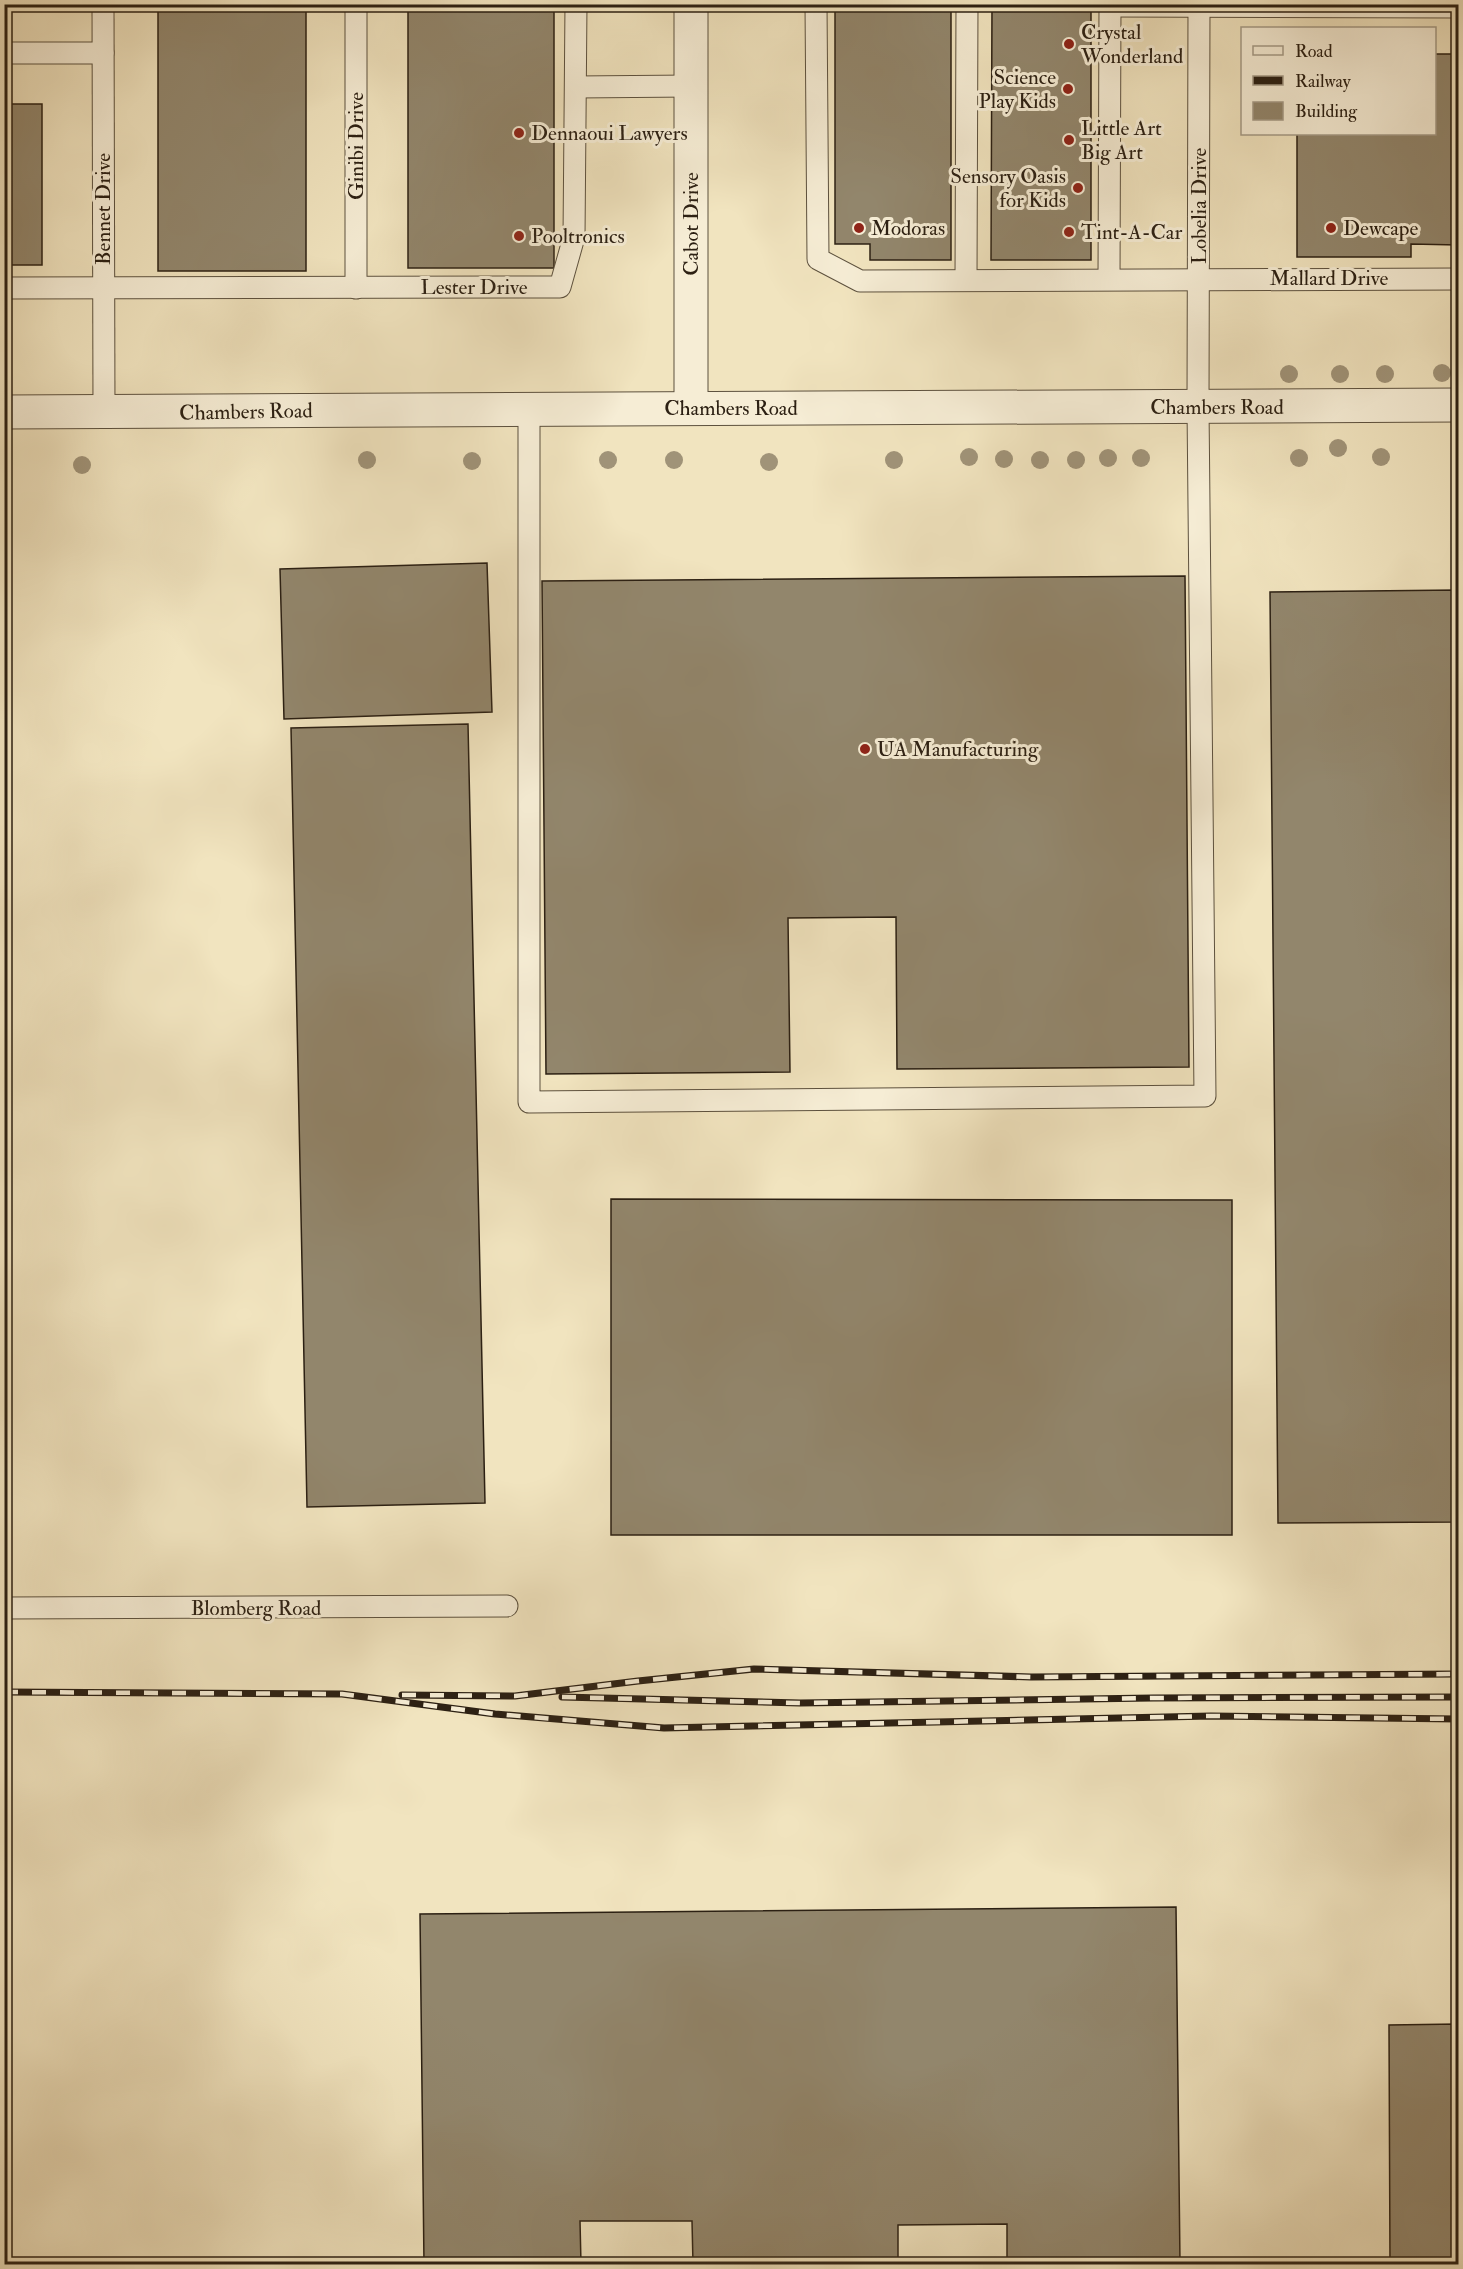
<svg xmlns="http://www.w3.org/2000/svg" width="1463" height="2269" font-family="'IM FELL Double Pica',serif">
<rect width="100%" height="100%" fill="#f1e4bf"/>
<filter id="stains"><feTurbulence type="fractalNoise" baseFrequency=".00333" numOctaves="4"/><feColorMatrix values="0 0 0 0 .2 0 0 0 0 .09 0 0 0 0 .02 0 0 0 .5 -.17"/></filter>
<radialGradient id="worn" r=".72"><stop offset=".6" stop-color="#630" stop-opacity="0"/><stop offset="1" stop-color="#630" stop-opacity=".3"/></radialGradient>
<!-- building -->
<g fill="#92866c" stroke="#2c2013" stroke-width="1.5">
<rect x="158" y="4" width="148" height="267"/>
<rect x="408" y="4" width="146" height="264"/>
<path d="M835,4H951V260H870V244H835Z"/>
<path d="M992,4H1091V260H991Z"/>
<path d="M1434,54H1458V245L1411,244V257H1297V134H1434Z"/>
<rect x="4" y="104" width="38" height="161"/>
<path d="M487,563L492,712L284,719L280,569Z"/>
<path d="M1185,576L1189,1067L897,1069L896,917L788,918L790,1072L546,1074L542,581Z"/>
<path d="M1458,590V1522L1278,1523L1270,592Z"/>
<path d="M468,724L485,1503L307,1507L291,728Z"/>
<path d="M611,1199L1232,1200V1535H611Z"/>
<path d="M1176,1907L1180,2264H1007V2224L898,2225V2264H693L692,2221H580L581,2264H424L420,1914Z"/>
<path d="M1458,2024V2264H1390L1389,2025Z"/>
</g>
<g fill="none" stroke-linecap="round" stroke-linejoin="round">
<!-- lane casing -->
<g stroke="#5d513e" stroke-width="23">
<g id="lane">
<path d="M103,4L104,413"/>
<path d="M356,4V288"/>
<path d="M816,4L818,259L860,281L1458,279"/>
<path d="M1110,6L1458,7"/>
<path d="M4,53H103"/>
<path d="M576,87L691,86"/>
<path d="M966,279L967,4"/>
<path d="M1109,279L1110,4"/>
<path d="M4,288L560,287L574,237L576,4"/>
<path d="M529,409V1102L1205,1096L1198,407L1199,4"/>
<path d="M4,1608L507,1606"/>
</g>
</g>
<!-- street casing -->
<g stroke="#5d513e" stroke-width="35">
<g id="street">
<path d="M691,4V408"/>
<path d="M4,412L1458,405"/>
</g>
</g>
<!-- lane -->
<use href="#lane" stroke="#f6edd5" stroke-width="21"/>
<!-- street -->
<use href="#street" stroke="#f6edd5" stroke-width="33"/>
<!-- rail casing -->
<g stroke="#2c2013" stroke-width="7">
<g id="rail">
<path d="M4,1692L342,1694L495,1714L664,1728L1211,1716L1458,1719"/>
<path d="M402,1695L515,1696L638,1681L754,1669L1031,1677L1458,1674"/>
<path d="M562,1697L800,1703L1153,1698L1458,1697"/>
</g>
</g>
<!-- rail -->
<use href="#rail" stroke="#f6edd5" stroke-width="4.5" stroke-dasharray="14" stroke-linecap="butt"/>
</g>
<!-- trees -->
<g fill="#a09378">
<circle cx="1442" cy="373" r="9"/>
<circle cx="1289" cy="374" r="9"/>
<circle cx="1340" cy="374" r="9"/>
<circle cx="1385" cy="374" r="9"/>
<circle cx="1338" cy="448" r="9"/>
<circle cx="969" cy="457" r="9"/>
<circle cx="1381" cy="457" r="9"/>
<circle cx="1108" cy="458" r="9"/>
<circle cx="1141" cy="458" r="9"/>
<circle cx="1299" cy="458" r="9"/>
<circle cx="1004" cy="459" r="9"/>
<circle cx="367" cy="460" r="9"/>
<circle cx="608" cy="460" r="9"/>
<circle cx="674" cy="460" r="9"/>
<circle cx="894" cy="460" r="9"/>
<circle cx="1040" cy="460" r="9"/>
<circle cx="1076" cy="460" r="9"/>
<circle cx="472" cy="461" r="9"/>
<circle cx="769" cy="462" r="9"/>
<circle cx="82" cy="465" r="9"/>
</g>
<!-- markers -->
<g fill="#8f2418" stroke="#f6edd5" stroke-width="2">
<circle cx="1069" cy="44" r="6"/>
<circle cx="1068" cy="89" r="6"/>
<circle cx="519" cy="133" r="6"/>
<circle cx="1069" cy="140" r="6"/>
<circle cx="1078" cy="188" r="6"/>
<circle cx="859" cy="228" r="6"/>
<circle cx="1331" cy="228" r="6"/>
<circle cx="1069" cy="232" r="6"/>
<circle cx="519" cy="236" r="6"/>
<circle cx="865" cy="749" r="6"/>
</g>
<g text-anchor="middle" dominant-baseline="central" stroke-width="6" stroke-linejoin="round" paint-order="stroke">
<!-- poi labels -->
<g font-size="21" fill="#2c2013" stroke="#f6edd5" text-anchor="start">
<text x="1081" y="32">Crystal<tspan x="1081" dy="24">Wonderland</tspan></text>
<text x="1056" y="77" text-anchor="end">Science<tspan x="1056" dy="24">Play Kids</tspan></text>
<text x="1081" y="128">Little Art<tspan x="1081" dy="24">Big Art</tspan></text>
<text x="531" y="133">Dennaoui Lawyers</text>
<text x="1066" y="176" text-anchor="end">Sensory Oasis<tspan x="1066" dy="24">for Kids</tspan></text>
<text x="871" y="228">Modoras</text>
<text x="1343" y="228">Dewcape</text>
<text x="1081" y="232">Tint-A-Car</text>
<text x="531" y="236">Pooltronics</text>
<text x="877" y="749">UA Manufacturing</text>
</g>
<!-- street labels -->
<g font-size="21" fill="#2c2013" stroke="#f6edd5">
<text transform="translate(356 146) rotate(-90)">Ginibi Drive</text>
<text transform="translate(1199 206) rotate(-90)">Lobelia Drive</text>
<text transform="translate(103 209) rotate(-90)">Bennet Drive</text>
<text transform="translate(691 224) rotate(-90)">Cabot Drive</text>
<text x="1329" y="278">Mallard Drive</text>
<text x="474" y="287">Lester Drive</text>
<text x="1217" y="407">Chambers Road</text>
<text x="731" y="408">Chambers Road</text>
<text transform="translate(246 412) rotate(-1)">Chambers Road</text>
<text x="256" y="1608">Blomberg Road</text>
</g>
</g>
<!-- margin -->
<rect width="1463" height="2269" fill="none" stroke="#f1e4bf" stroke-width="24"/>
<rect x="6" y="6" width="1451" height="2257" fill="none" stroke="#2c2013" stroke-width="3"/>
<rect x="12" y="12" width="1439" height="2245" fill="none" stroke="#2c2013" stroke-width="1.5"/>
<!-- legend -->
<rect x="1241" y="27" width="195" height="108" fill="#f6edd5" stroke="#a59b87" stroke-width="1.5"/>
<rect x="1253" y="46" width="30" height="9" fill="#f6edd5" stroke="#a59b87" stroke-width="1.5"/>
<text x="1295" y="57" font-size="18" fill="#2c2013">Road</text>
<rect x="1253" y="76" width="30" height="9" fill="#2c2013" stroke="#a59b87" stroke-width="1.5"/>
<text x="1295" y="87" font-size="18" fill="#2c2013">Railway</text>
<rect x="1253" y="102" width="30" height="18" fill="#92866c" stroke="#a59b87" stroke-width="1.5"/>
<text x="1295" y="117" font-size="18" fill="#2c2013">Building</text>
<rect width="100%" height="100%" filter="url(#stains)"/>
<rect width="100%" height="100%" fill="url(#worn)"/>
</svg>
